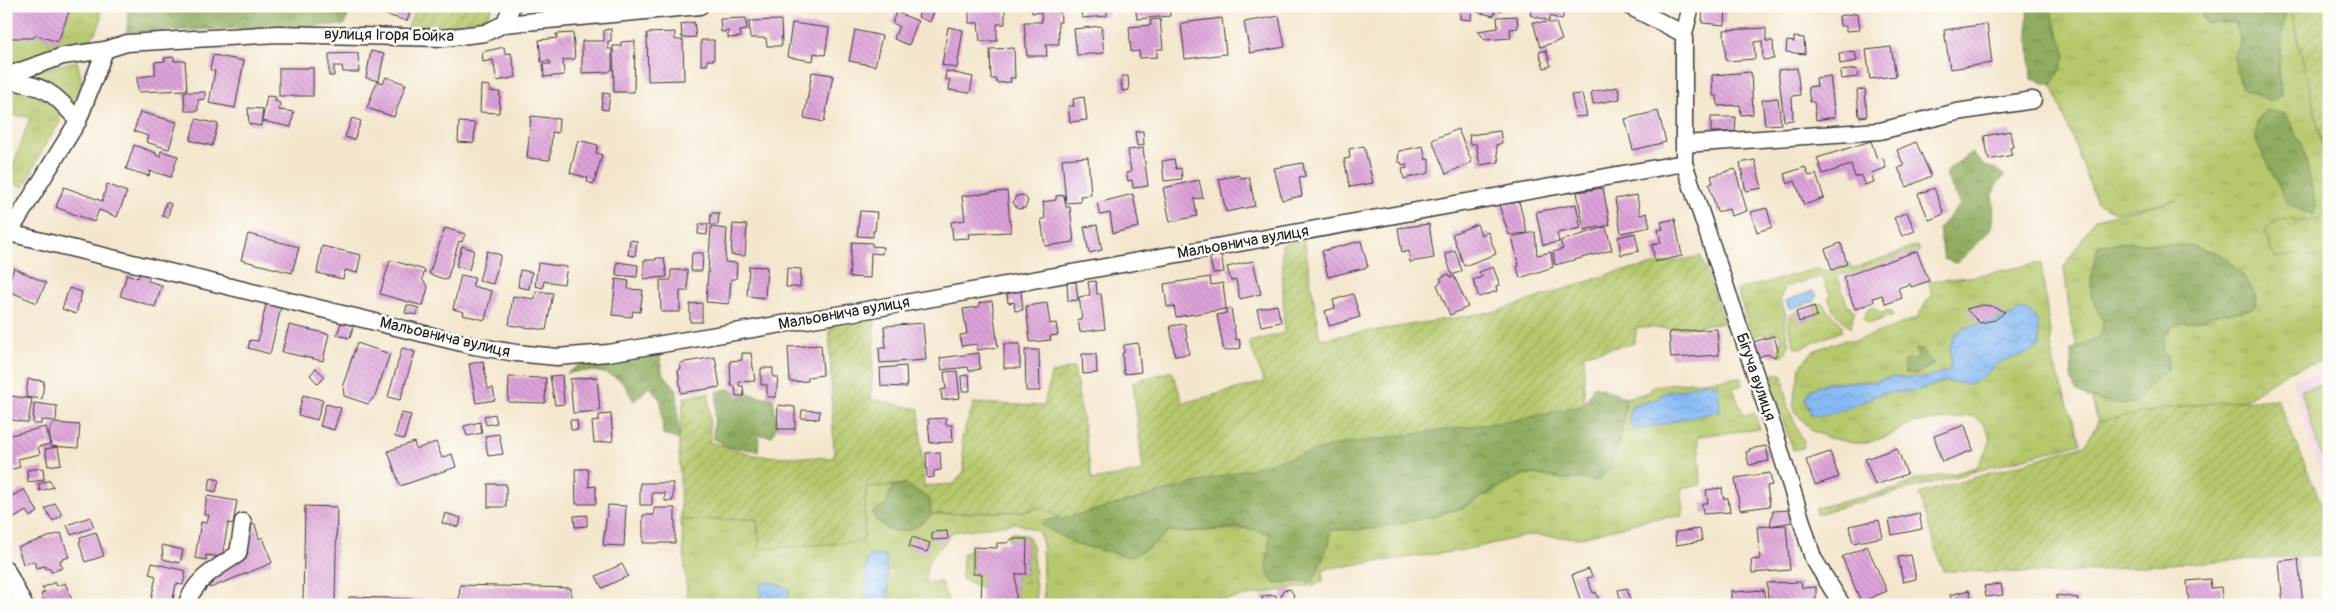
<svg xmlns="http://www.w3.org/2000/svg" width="2335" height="611" font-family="Pangolin,sans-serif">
<defs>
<pattern id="grass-tufts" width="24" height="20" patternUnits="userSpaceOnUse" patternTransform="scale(1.25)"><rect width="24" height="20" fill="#b5c86c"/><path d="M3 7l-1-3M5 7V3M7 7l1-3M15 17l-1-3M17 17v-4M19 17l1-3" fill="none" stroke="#9bab5d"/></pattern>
<pattern id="forest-crowns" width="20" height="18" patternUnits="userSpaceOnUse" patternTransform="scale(1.25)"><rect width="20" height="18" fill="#90ac60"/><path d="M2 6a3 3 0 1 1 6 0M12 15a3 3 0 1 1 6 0" fill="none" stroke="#758b4e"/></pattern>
<pattern id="wetland-marsh" width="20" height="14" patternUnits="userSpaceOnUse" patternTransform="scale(1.25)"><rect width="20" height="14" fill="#b5c86c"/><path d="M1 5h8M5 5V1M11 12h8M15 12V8" fill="none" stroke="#9bab5d"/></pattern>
<pattern id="garden-furrows" width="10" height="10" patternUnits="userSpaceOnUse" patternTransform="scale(1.25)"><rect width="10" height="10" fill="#b5c86c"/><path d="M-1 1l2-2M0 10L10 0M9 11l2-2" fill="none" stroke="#9bab5d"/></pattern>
<pattern id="water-waves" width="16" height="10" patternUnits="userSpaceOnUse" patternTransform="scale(1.25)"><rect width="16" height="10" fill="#86baf4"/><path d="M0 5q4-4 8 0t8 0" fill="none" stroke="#739fd1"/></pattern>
<pattern id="building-back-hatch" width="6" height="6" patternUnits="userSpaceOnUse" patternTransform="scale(1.25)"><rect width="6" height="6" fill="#dda2d9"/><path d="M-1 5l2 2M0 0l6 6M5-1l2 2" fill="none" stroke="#bd8bba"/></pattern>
</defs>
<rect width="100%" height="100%" fill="#fdfcf7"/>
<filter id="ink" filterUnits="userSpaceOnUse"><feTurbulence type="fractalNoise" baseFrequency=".02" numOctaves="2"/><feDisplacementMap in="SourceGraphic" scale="10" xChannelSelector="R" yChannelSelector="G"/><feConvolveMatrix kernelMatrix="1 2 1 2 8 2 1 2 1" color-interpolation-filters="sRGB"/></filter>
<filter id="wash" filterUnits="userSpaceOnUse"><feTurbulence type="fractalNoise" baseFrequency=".0096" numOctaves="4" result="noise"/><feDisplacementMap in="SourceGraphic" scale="20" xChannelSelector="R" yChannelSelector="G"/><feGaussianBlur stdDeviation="1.12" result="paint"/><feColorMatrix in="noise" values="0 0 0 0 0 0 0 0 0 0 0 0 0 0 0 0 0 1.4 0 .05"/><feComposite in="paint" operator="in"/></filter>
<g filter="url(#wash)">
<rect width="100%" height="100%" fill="#f4e6cd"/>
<!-- built -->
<path fill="#f0d0e5" d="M2329,369V504L2292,380Z"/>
<!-- grass -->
<g fill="url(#grass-tufts)" stroke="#687244">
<path d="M71,6C78,6 91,4 97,8C109,16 92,41 83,46C65,56 28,65 6,72V38L36,35L58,42Z"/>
<path d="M2049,6H2290L2329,173V359L2289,371L2244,400L2139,413L2098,422L2071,324L2064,267L2095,219L2177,200L2115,212L2097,203L2052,85L2066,56Z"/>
<path d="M77,61L82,82L73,100H69L18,75Z"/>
<path d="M6,85L21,86L60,108V123L46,143L24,187L8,181L30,117L6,115Z"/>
<path d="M1917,246L1920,251L1849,276L1844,273L1838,276L1848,307L1850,305L1852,311H1855L1850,328L1834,311L1828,298L1831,297L1822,276L1784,287L1780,300L1786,314L1784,323L1789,345L1783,357L1778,355L1782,337L1777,333L1767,336L1762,334L1753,337L1737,290L1820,268L1825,272L1850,264L1851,269Z"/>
<path d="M2041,263L2054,365L2081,443L1816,514V508L1896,489L1918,479L1952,474L1977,467L1991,440C1988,429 1982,420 1971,416L1912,423L1888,436L1867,443H1854L1829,438L1812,431L1796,413L1793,404L1800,367L1813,351L1844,340L1855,341L1917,318L1928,299L1932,298L1929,281L1969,277Z"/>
<path d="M1822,303L1842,325V331L1800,348H1795L1787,323L1790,315L1796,312L1799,322L1817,316L1814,306Z"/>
<path d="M1873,307L1881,313L1890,311L1893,315L1869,324L1863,319L1868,309Z"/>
<path d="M1775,373L1783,376L1787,404L1801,438L1804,440L1803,448L1793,450L1770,381Z"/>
<path d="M1740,377L1742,385L1733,388L1744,416L1754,413L1760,429L1698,436L1701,480L1700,485L1681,488L1684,510L1682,516L1651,519L1578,538L1530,535L1459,551L1329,568L1323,571V582L1309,586L1204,603L1178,605H1044L1042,540L1038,531L1016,523L952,532C940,556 927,547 925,582H941L950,605H905V601H843V605H688L681,520L757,519L760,548L864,541L866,487L893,486L886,505L872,513C875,517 878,523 882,526C899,537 920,528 931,514L1025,511L1041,507L1062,519L1045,521L1042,525L1078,545L1162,536L1169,531L1187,532L1435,516L1464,507L1522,475L1534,474L1561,479L1624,415L1626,398L1650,392L1652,386Z"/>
<path d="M1013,532L1028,536L1032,543L1037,605H1016V574H1026L1027,539L1009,540V534Z"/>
<path d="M973,547V574H982V588L962,579L963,554Z"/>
</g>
<!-- forest -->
<g fill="url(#forest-crowns)" stroke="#56643e">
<path d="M128,6H352L344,25L127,32Z"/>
<path d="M2027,6H2049L2066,56L2052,85L2031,79Z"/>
<path d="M2201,6H2286L2279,65L2281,94L2274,102L2242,89L2233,54L2241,44L2236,23C2224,21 2217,25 2206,23L2203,18Z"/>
<path d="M2267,110L2286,114L2304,150L2316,208L2313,216L2287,203L2256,141L2257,120Z"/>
<path d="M1971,153L1985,166L1996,169L2004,176C1982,196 2001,208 1990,229C1986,236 1964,256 1957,263L1944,259L1939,228L1960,205L1946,175L1950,168Z"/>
<path d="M2130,242C2154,244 2195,243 2218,254C2235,263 2247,280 2256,296L2255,305L2249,310L2214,315L2201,320L2175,325L2163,338V352L2168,357V369L2148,386L2136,403C2115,406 2095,402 2076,391L2072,381L2071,350C2079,346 2098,341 2102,332C2107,319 2094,308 2092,296C2088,279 2095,262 2098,245Z"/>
<path d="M1921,349L1934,364L1917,374L1905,373L1903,362L1910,359L1915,361L1918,356L1915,350Z"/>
<path d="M645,352L660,355L662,372L677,390L679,440L663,434L661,401L650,386L634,401C630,396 628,389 624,384C610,369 586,370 567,373L584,362Z"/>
<path d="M1594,386L1626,398C1623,428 1620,457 1599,480L1561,479L1534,474L1522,475L1464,507L1435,516L1373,529L1331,530L1329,544L1313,581L1274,583C1261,568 1271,551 1269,533L1240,527L1187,532L1169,531L1152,546L1131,557L1078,545L1041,525L1045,521L1131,501L1259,464L1341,444L1523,419L1584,405Z"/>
<path d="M727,389L773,399L777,425L772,436L759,435L758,451L726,446L713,438L717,392Z"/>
<path d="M905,484L930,499L931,514C920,528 899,537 882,526C878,523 875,517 872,513L886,505L893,486Z"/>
</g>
<!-- wetland -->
<path fill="url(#wetland-marsh)" stroke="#687244" d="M2329,215V259L2294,254L2276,258L2271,251L2264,229L2280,219L2313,222Z"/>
<!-- garden -->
<g fill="url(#garden-furrows)" stroke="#687244">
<path d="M417,6H493L487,17L446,26H408Z"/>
<path d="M2290,6H2329V173Z"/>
<path d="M1304,238L1320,339L1498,311L1613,273L1701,256L1724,323L1677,329L1637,327L1634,343L1584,354V405L1523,419L1341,444L1062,519L1041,507L1025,511L931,514L930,499L905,484L866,487L864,541L760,549L757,519L681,520L679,440L684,397L709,393L710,442L758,456L834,458L829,323L875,315L871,399L919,409L924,486L954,484L964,471L962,437L974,403L1044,406L1051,374L1074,367L1092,480L1143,471L1133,382L1172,371L1183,403L1264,382L1249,342L1284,333L1282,245Z"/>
<path d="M2277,399L2325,512L2329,555L2167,564L2067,573L1943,571L1919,494L2085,445L2098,422C2156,408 2217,401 2277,399Z"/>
</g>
<!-- pitch -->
<path fill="#b5c86c" stroke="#687244" d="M2329,382V483L2301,390Z"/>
<!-- water -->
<g fill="url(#water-waves)" stroke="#516b88">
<path d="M1812,291L1817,295L1815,301L1789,309L1786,301Z"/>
<path d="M2022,310H2028L2037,320L2040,346C2031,355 2017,356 2005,360C1991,365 1985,379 1971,383C1962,385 1953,381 1944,382C1936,383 1927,389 1919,390C1902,393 1887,390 1871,398C1858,404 1823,421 1811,414L1805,398L1810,390L1829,382H1869L1895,377L1923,378L1949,371C1953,361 1948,353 1951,344C1958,322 1978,326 1996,320C2005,318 2013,314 2022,310Z"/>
<path d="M1705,382L1718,386L1720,411L1645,428L1634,429L1631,427L1629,419L1632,405L1655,400L1668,391L1680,390Z"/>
<path d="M869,555L886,556L889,601L867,600L865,567Z"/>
<path d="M769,582L789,589L787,602L779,605L763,603L760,591L761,584Z"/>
</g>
<g id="blocks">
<!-- building -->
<g fill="url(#building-back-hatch)">
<path d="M6,6H71L58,42L36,35L33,38H6Z"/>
<path d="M371,6H412L407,21L370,10Z"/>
<path d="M922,6L935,9L930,22L918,17Z"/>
<path d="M969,6H1005V24H997V41H980L978,23H969Z"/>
<path d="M1032,6H1060L1061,22H1058L1059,44H1046L1047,56H1027L1024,22H1042L1041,12L1032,13Z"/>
<path d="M1080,6H1107V16L1082,18Z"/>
<path d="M1135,6H1169L1170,16L1137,19Z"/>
<path d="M1460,6H1472L1471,20L1460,19Z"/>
<path d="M1479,6H1502L1501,11L1495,10L1494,16L1477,12Z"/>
<path d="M1533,6H1566L1562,20L1550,16L1549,21L1530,15Z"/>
<path d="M1703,6L1726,7L1725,25L1702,23Z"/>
<path d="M896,12L918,21L909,45L894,39L899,26L892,23Z"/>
<path d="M1858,13L1860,30L1846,31V26H1840L1839,16Z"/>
<path d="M1279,16L1285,47L1250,53L1244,22Z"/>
<path d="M1517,16L1518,28L1510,29L1511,38L1485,40L1478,31L1498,28L1497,17Z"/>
<path d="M746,18L747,30L740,31L741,37L728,38V31L721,32L720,19Z"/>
<path d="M1222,18L1226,54L1185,59L1181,23Z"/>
<path d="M1160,19L1163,49H1157V57L1140,58L1139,51L1131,52L1129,27L1151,25L1150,20Z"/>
<path d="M781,20L782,46H767L766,38H750L749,21Z"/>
<path d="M694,22L696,37L682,38L681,24Z"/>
<path d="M1533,22L1556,23L1562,40L1540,47Z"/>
<path d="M792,23L829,28L825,55L814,53L813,61L787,57Z"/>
<path d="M1987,24L1992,63L1950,69L1944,30Z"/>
<path d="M1101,26L1104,53L1077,55L1074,29Z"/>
<path d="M948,27L963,30L957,68L942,65Z"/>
<path d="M1766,28V41H1773L1774,59L1763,60L1762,41L1754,42L1755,59L1726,61L1724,30Z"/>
<path d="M611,29V41H608V49H612V70L608,72L582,73V41H604V30Z"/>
<path d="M855,30L882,36L875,66L849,61Z"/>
<path d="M675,32V40H683L684,80L648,81L647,33Z"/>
<path d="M573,33L575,59L563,60L564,75L544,77L543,64H551L550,61L541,62L539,40L557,38L556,34Z"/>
<path d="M1794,37L1804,38L1805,54L1786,52L1787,41L1794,42Z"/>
<path d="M701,40H714V60H707V65H701Z"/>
<path d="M635,41L634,92H614L613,46H621V42Z"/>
<path d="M504,47L505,54L511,53L516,77L497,81L493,60L483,62L482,52Z"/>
<path d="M1891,47L1896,76L1870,79L1866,50Z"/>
<path d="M1014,48L1015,78H1010L1011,82L997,83L996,79H991L990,49Z"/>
<path d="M1546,50L1551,66L1544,68L1539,52Z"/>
<path d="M371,51L384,54L379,81L366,78Z"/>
<path d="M1855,51L1857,61L1840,64L1839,53Z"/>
<path d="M358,53L359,72H343L342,66H334V76H329V54Z"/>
<path d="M213,55L244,61L235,108L209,103L215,71L210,70Z"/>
<path d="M174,57V61H185L187,90L138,92L137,77L155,75V62L165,61L164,58Z"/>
<rect x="279" y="68" width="34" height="28"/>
<path d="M1797,68L1800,95L1792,96L1793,120L1784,121L1778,70Z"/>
<path d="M1857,69L1858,77L1841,79L1840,71Z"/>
<path d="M946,71L973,77L970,93L949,90L950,80L945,79Z"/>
<path d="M812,72L833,75L824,122L804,118Z"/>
<path d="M1751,72L1753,114L1741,115L1740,105L1718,106L1717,96H1713L1712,75Z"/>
<path d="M1121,76H1128L1129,90L1122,91Z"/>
<path d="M1830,76L1835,117L1816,120L1814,102H1810L1808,87L1817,86L1816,78Z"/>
<path d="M386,77L406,84L394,117L367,108L377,81L383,83Z"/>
<path d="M481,85L490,86V91L500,92L499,113L480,112Z"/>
<path d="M1618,87L1620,99L1593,104L1591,92Z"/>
<path d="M1865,89L1867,116L1859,117L1857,90Z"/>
<path d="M184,92H205V99L198,100V111H185Z"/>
<path d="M603,93L610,94L608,110L601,109Z"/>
<path d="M1582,94L1587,116L1576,117L1571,95Z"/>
<path d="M267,96L276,97L275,101L280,103L279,110L294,112L291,127L262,121Z"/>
<path d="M1084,97L1087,120L1070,122L1068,106H1074L1073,99Z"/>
<path d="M1778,98L1781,124L1765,125L1762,100Z"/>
<path d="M248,108L263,109L261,126L249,124Z"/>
<path d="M1658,111L1666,142L1633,150L1625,119Z"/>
<path d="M140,112L177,122L169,149L146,142L148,136L134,131Z"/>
<path d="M531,116L559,119L558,133L552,132L550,160L527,158Z"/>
<path d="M1711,117H1736L1735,132H1711Z"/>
<path d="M352,118L361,121L354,140L345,137Z"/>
<path d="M196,119L218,124L212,146L190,140Z"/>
<path d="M459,122L475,123L474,143L458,142Z"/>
<path d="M1458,129L1472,162L1446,174L1432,140Z"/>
<path d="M1143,131L1144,145L1137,146L1135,132Z"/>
<path d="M1500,131L1502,143L1496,145L1499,162L1480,165L1476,144H1470L1469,135Z"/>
<path d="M2010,131L2013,147L2010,148L2012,155L1989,160L1984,136Z"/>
<path d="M578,140L598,145L596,153L602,155L594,184L587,182L588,178L570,173Z"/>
<path d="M1871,141L1877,159L1883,158L1886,168L1871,173L1874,182L1864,185L1861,175L1855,177L1851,165L1823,174L1817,158Z"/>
<path d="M1916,142L1931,176L1907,187L1898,168L1904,166L1897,150Z"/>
<path d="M134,145L156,153V155L160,157L161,151L178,156L171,177L150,171L149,176L126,169Z"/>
<path d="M1364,146L1373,183L1350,187L1344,159L1350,158L1349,149Z"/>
<path d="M1423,146L1426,160L1429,159V173L1404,179L1402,169L1407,168L1406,164L1402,165L1401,162H1398L1399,151Z"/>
<path d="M1143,148L1148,186L1133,188L1132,180L1128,181L1126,173L1131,172L1128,150Z"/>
<path d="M1088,157L1091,195L1080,196L1081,202L1066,203L1062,159Z"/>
<path d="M1174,159L1176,169L1181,168L1182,179L1164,181L1162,161Z"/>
<path d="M1755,160L1762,188L1746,191L1740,163Z"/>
<path d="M1303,163L1305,176L1299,177L1302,196L1282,200L1274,168Z"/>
<path d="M1805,167L1809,176L1816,174L1824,198L1804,205L1795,181L1788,184L1784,174Z"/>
<path d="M1735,169L1747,211L1731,216L1729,209L1717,212L1709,184L1713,183L1711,176Z"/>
<path d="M1239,175L1240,178L1249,177L1255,206L1226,212L1219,179Z"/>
<path d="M1199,180L1203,198L1194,199L1197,216L1170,222L1163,188Z"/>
<path d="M107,184L127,192L117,217L99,210L94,222L56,207L64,187L102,201Z"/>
<path d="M1603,188L1610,225L1584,230L1577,192Z"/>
<path d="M1934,188L1944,214L1929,220L1918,194Z"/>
<path d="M1007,191L1011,232L968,234L969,238L953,239L951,222L965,220L962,196Z"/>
<path d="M1133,194L1139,227L1113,233L1110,213L1100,215L1097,203Z"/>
<path d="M1024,195L1028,201L1025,208L1017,209L1013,202L1016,196Z"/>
<path d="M1064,195L1066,207H1070L1074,242L1045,246L1041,219H1045L1043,202L1056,200V196Z"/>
<path d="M1637,195L1640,215L1647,213L1650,227L1621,233L1615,199Z"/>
<path d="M166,202L171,204L168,217L162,216Z"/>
<path d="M1519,202L1527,233L1509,235L1499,205Z"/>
<path d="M1576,204L1581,228L1557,233L1559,242L1543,245L1536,212Z"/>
<path d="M1767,208L1772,227L1757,232L1751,212Z"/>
<path d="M860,211L877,212L875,231H873V237L857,236Z"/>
<path d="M1907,212L1915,231L1902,236L1894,218Z"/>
<path d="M711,213H719L718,225H710Z"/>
<path d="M1675,219L1682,256L1655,262L1652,245L1661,243L1658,230L1663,229L1661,222Z"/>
<path d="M699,224H708L707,235L698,234Z"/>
<path d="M733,224L747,225L745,256L731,255Z"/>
<path d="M1429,224L1434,258L1410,262L1409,251L1402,253L1398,228Z"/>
<path d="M1477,224L1481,235L1488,232L1496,254L1464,266L1452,234Z"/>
<path d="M1097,225L1102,250L1089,253L1084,227Z"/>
<path d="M711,227L727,229L725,262L737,263L736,279H731L729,304L706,302Z"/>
<path d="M1606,227L1612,250L1555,265L1553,252L1563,249L1560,241Z"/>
<path d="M445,228L465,234L462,242L459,241L447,280L429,274Z"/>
<path d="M1535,232L1537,255L1551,252L1553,267L1520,278L1517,267L1519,266L1512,237Z"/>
<path d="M1635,233L1639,251L1621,255L1618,237Z"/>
<path d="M248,234L299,247L292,273L241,260Z"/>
<path d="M630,240L637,241L635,256L628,255Z"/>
<path d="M1361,241L1368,267L1328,277L1322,251Z"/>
<path d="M852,242L872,243V246L883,247L882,254L871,253L870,278L849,277Z"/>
<path d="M1841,243L1847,264L1832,270L1825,249Z"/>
<path d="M322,246L361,255L357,273L345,270L343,279L317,273Z"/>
<path d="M462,246L474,250L469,270L456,266Z"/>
<path d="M1455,250L1462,271L1452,275L1445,254Z"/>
<path d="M487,251L501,255L493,284L479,281Z"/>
<path d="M1917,251L1929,281L1911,287L1910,284L1898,288L1902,298L1886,304L1882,295L1873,298L1874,302L1855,309L1843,277Z"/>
<path d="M692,253H703L702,271H691Z"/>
<path d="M1221,253L1224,272L1213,273L1209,255Z"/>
<path d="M656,258H664L667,277L644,279V260H656Z"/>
<path d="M390,260L425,270L422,279L428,287L423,306L380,294Z"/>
<path d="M1253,261L1261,294L1240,299L1236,280L1231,281L1227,267Z"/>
<path d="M617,262L638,265L637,277L616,275Z"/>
<path d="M538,263L567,267L564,284L544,281L543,288L535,286Z"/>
<path d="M749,266L767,267L765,298L747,296Z"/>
<path d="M1493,267L1500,285L1496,286L1497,291L1479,297L1473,280L1482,277L1479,272Z"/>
<path d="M14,268L46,283L37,303L6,290Z"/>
<path d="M787,268L801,269L800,287H786Z"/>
<path d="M520,270L532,272L529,289L518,287Z"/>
<path d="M671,270H687L688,291H680V312H661L660,280H671Z"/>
<path d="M140,271L150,274L148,281L162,285L155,307L120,296L127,274L138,278Z"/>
<path d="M1449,274L1451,278L1454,276L1468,307L1450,315L1437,285L1442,281L1440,278Z"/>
<path d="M461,275L475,278L472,286L492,291L485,320L463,315L464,312L453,309Z"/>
<path d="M1210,277L1211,285L1223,283L1226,309L1231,308L1236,340L1239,339L1241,348L1224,351L1217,315L1226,313V309L1176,317L1174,306L1167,307L1164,284Z"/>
<path d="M616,279L629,281L628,289L643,290L640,312L633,311L632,317L612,315Z"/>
<path d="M1096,281L1097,294H1101L1105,329L1080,332L1078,319H1082L1079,297L1090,295L1088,282Z"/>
<path d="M1067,282H1076L1078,300L1068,301Z"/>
<path d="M69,288L82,292L76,314L62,309Z"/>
<path d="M536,291L553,293L546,330L509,325L513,296L535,299Z"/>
<path d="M1021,291L1023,310L1015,311L1014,302L1008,303L1007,293Z"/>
<path d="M1353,294L1360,317L1329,326L1325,311L1335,308L1333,300Z"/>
<path d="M992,301L998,347L977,350V344L961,346L960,335L967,334L963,309L979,307V303Z"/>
<path d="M702,303V322H690V304Z"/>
<path d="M1047,303L1050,324L1056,323L1058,335L1050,336L1051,340L1030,342L1026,306Z"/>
<path d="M266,304L281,307L270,354L248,348L250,340L258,341Z"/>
<path d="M407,305L419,308L417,315L405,313Z"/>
<path d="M1277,305L1281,322L1261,326L1257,309Z"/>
<path d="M1982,305L1991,306L2005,312L1995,320L1980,323L1966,309Z"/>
<path d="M1814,306L1817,316L1799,322L1796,312Z"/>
<path d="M342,320L354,324L350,338L337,335Z"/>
<path d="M923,323L926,360L880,363L879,348H886L884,326Z"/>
<path d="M1185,324L1189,354L1175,356L1170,326Z"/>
<path d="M289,325L329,334L323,361L282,352Z"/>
<path d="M1717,329L1719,355L1671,358L1669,332Z"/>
<path d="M1774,336L1778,350L1775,357L1768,354L1758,357L1753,342Z"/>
<path d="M357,343L390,354L375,396L368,404L344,396L343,385Z"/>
<path d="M1138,343L1141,372L1124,374L1122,353H1124V345Z"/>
<rect x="1004" y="344" width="16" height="24"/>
<path d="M821,345L823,375L808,377V381L790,382L788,347Z"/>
<path d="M402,348L415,352L400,400L388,397Z"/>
<path d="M1025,350H1039L1040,391H1026Z"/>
<path d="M742,353H751L755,381L739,382V386H743L744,396H736L735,386H731L730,361L742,360Z"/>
<path d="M979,353L980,369L969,371L968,367L942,370L940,358Z"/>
<path d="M1082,354H1096L1097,373L1083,374Z"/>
<path d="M715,357L720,387L681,393L678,370L681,369L680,363Z"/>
<path d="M483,361L488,389L493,388L495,400L476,403L469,364Z"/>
<path d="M906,366L907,387L881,386L880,368Z"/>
<path d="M316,368L325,377L318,384L310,375Z"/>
<path d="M761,368H773V377H778L776,397H767V385H761Z"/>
<path d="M957,371L960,398L942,400L941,390L946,389L944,372Z"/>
<path d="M562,375L564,404L555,405L550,376Z"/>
<path d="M969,375L970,391H962L961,376Z"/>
<path d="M509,377L546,378L545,403L508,402Z"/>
<path d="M597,377L600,411L573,413L570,379Z"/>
<path d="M28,379L44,381L42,399L26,397Z"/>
<path d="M303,395L323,400L317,420L298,415Z"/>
<path d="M11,396L32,399L28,423L8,419L6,403H9Z"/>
<path d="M34,403L57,406L56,421L41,420V424H33Z"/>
<path d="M326,404L341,408L334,430L320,426Z"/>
<path d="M778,405L795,407V429H777Z"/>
<path d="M802,410L820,411L819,419L801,418Z"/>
<path d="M401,413L411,415L404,439L395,437Z"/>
<path d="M495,414L497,423L486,425L484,416Z"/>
<path d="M611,414L613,441L594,443L592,422L599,421V415Z"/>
<path d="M946,418V425H952L953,442L930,443L928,419Z"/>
<path d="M570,420H577L578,430H571Z"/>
<path d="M480,422L482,433L467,436L464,426Z"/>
<path d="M53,423L80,425L78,448L51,446L49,431Z"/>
<path d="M1965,425L1973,450L1942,462L1934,436Z"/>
<path d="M46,427L50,444L38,447L40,454L18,459L20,467L6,471V436Z"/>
<path d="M499,434L503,454L488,456L485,436Z"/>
<path d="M414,442L416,449L436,442L442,458L452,454L456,467L400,486L388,451Z"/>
<path d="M1766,446L1769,461L1749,465L1746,452L1750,451L1749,449Z"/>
<path d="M58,447L61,464L48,466L45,449Z"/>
<path d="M1897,448L1907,474L1875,485L1865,459Z"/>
<path d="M940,452L941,470L934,471V477L927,478L926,453Z"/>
<path d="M1830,452L1839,477L1815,485L1806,460Z"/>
<path d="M43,468L44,480L28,482L27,470Z"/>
<path d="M575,469H588L589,487L596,486V504H576Z"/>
<path d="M1770,473L1772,485L1767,486L1770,506L1740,510L1735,478Z"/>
<path d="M211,478L219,480L216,492L208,490Z"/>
<path d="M50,480L53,487L40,491L38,484Z"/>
<path d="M640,483H673V501H665V493H652V505H640Z"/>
<rect x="488" y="484" width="18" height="23"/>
<path d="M1722,488L1723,498H1728L1730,512L1703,514L1702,503H1708L1706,490Z"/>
<path d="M24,489L38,512L30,517L26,511L11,520L6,512V500Z"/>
<path d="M207,496L237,501L233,524L228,523L222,557L206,555V560L195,558L201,522L207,523L209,515H204Z"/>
<path d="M55,503L62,515L53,521L45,509Z"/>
<path d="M608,505L626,506L624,546L603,545Z"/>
<path d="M305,506L337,507L335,602H349V597L459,600L460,585L571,588V605H291V601H303Z"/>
<path d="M654,508H675V543H643V515H654Z"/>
<path d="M1790,510L1792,522L1770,526L1786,525L1790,570L1752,573L1751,560L1760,559L1757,527L1770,526L1773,511Z"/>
<path d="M445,513L461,518L459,527L442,523Z"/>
<path d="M1919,513L1922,529L1892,535L1889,520Z"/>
<path d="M587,515V526L575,527L574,516Z"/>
<path d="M90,517L94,527L71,535L67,525Z"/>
<path d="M1879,520L1883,537L1853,543L1849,526Z"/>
<path d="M255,524L259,539L263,537L272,563L210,588L206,580L234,559L248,554L243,537L246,526Z"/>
<path d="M1700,529L1702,541L1676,545L1675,532Z"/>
<path d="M947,531L948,539L932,540V532Z"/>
<path d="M96,532L104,556L85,562L79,542L81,541L80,537Z"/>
<path d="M61,533L69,557L60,560L62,568L51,572L50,568L46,569L45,566L36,568L34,561L23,564L18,547Z"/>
<path d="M912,537L930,543L927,552L909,547Z"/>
<path d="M1012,539H1027L1026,574H1016V605H981L982,574H973V547L997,548V543H1007Z"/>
<path d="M162,545L183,550L180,563L163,559Z"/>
<path d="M1867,546L1887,591L1861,602L1842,557Z"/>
<path d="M1911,555L1916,579L1903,582L1898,557Z"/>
<path d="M2298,559L2303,605H2283L2279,561Z"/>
<path d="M152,563L186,571L183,585L176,584L172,604L151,600L156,576L149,574Z"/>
<path d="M622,564L628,576L602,588L596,576Z"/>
<path d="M1589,569L1592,577L1587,578L1593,593L1596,592L1599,602L1582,605L1572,575Z"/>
<path d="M2210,579L2211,588L2221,587L2223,605H2189L2187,581Z"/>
<path d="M55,582L57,586L65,583L73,602L67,605H46L41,594L45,592L42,588Z"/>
<path d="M1801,582L1802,588L1816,587V600L1768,602L1767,583Z"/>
<path d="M2001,584L2003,595L1986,597L1984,586Z"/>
<path d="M1627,588L1631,605H1622L1618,590Z"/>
<path d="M1290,589L1294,595L1291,601H1284L1281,596L1283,590Z"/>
<path d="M1731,590L1734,592L1764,590L1765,602L1731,603Z"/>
<path d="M1969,590L1973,605H1953L1950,595Z"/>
<path d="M1276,595L1277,604L1263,605L1262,596Z"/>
<path d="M2057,595L2078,598L2077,605H2055Z"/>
</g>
</g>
</g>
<g filter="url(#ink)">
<use href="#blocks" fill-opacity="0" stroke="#3c3a37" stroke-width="1"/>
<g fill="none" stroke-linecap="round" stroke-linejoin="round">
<!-- minor casing -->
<g stroke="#3c3a37" stroke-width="19">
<g id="minor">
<path d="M1629,6L1684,34"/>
<path d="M1691,6L1684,34V163L1773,427L1813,558L1842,605"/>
<path d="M504,24L512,6"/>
<path d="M6,76L63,56L105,50L127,43L278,34L444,38L485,33L504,24L700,6"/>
<path d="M6,80C46,87 52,90 78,121"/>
<path d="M1685,144L1880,131L1957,112L2033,100"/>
<path d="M9,233L474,346L516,353L557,357L608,353L855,312L1684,163"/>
<path d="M6,238L78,121L105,50"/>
<path d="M6,569L24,605"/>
<path d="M186,605C196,578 215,569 238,554L243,522"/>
</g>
</g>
<!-- minor -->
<use href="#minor" stroke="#fff" stroke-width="16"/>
</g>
</g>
<g text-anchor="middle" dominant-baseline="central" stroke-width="5" stroke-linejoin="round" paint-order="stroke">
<!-- street labels -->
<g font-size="16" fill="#1c1c1c" stroke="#fdfcf7">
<text transform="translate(389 35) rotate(1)">вулиця Ігоря Бойка</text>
<text transform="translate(1243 242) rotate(-10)">Мальовнича вулиця</text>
<text transform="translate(844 313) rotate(-10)">Мальовнича вулиця</text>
<text transform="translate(445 337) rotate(13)">Мальовнича вулиця</text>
<text transform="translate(1756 377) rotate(71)">Бігуча вулиця</text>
</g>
</g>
<!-- margin -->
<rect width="2335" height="611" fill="none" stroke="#fdfcf7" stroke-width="25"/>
</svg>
